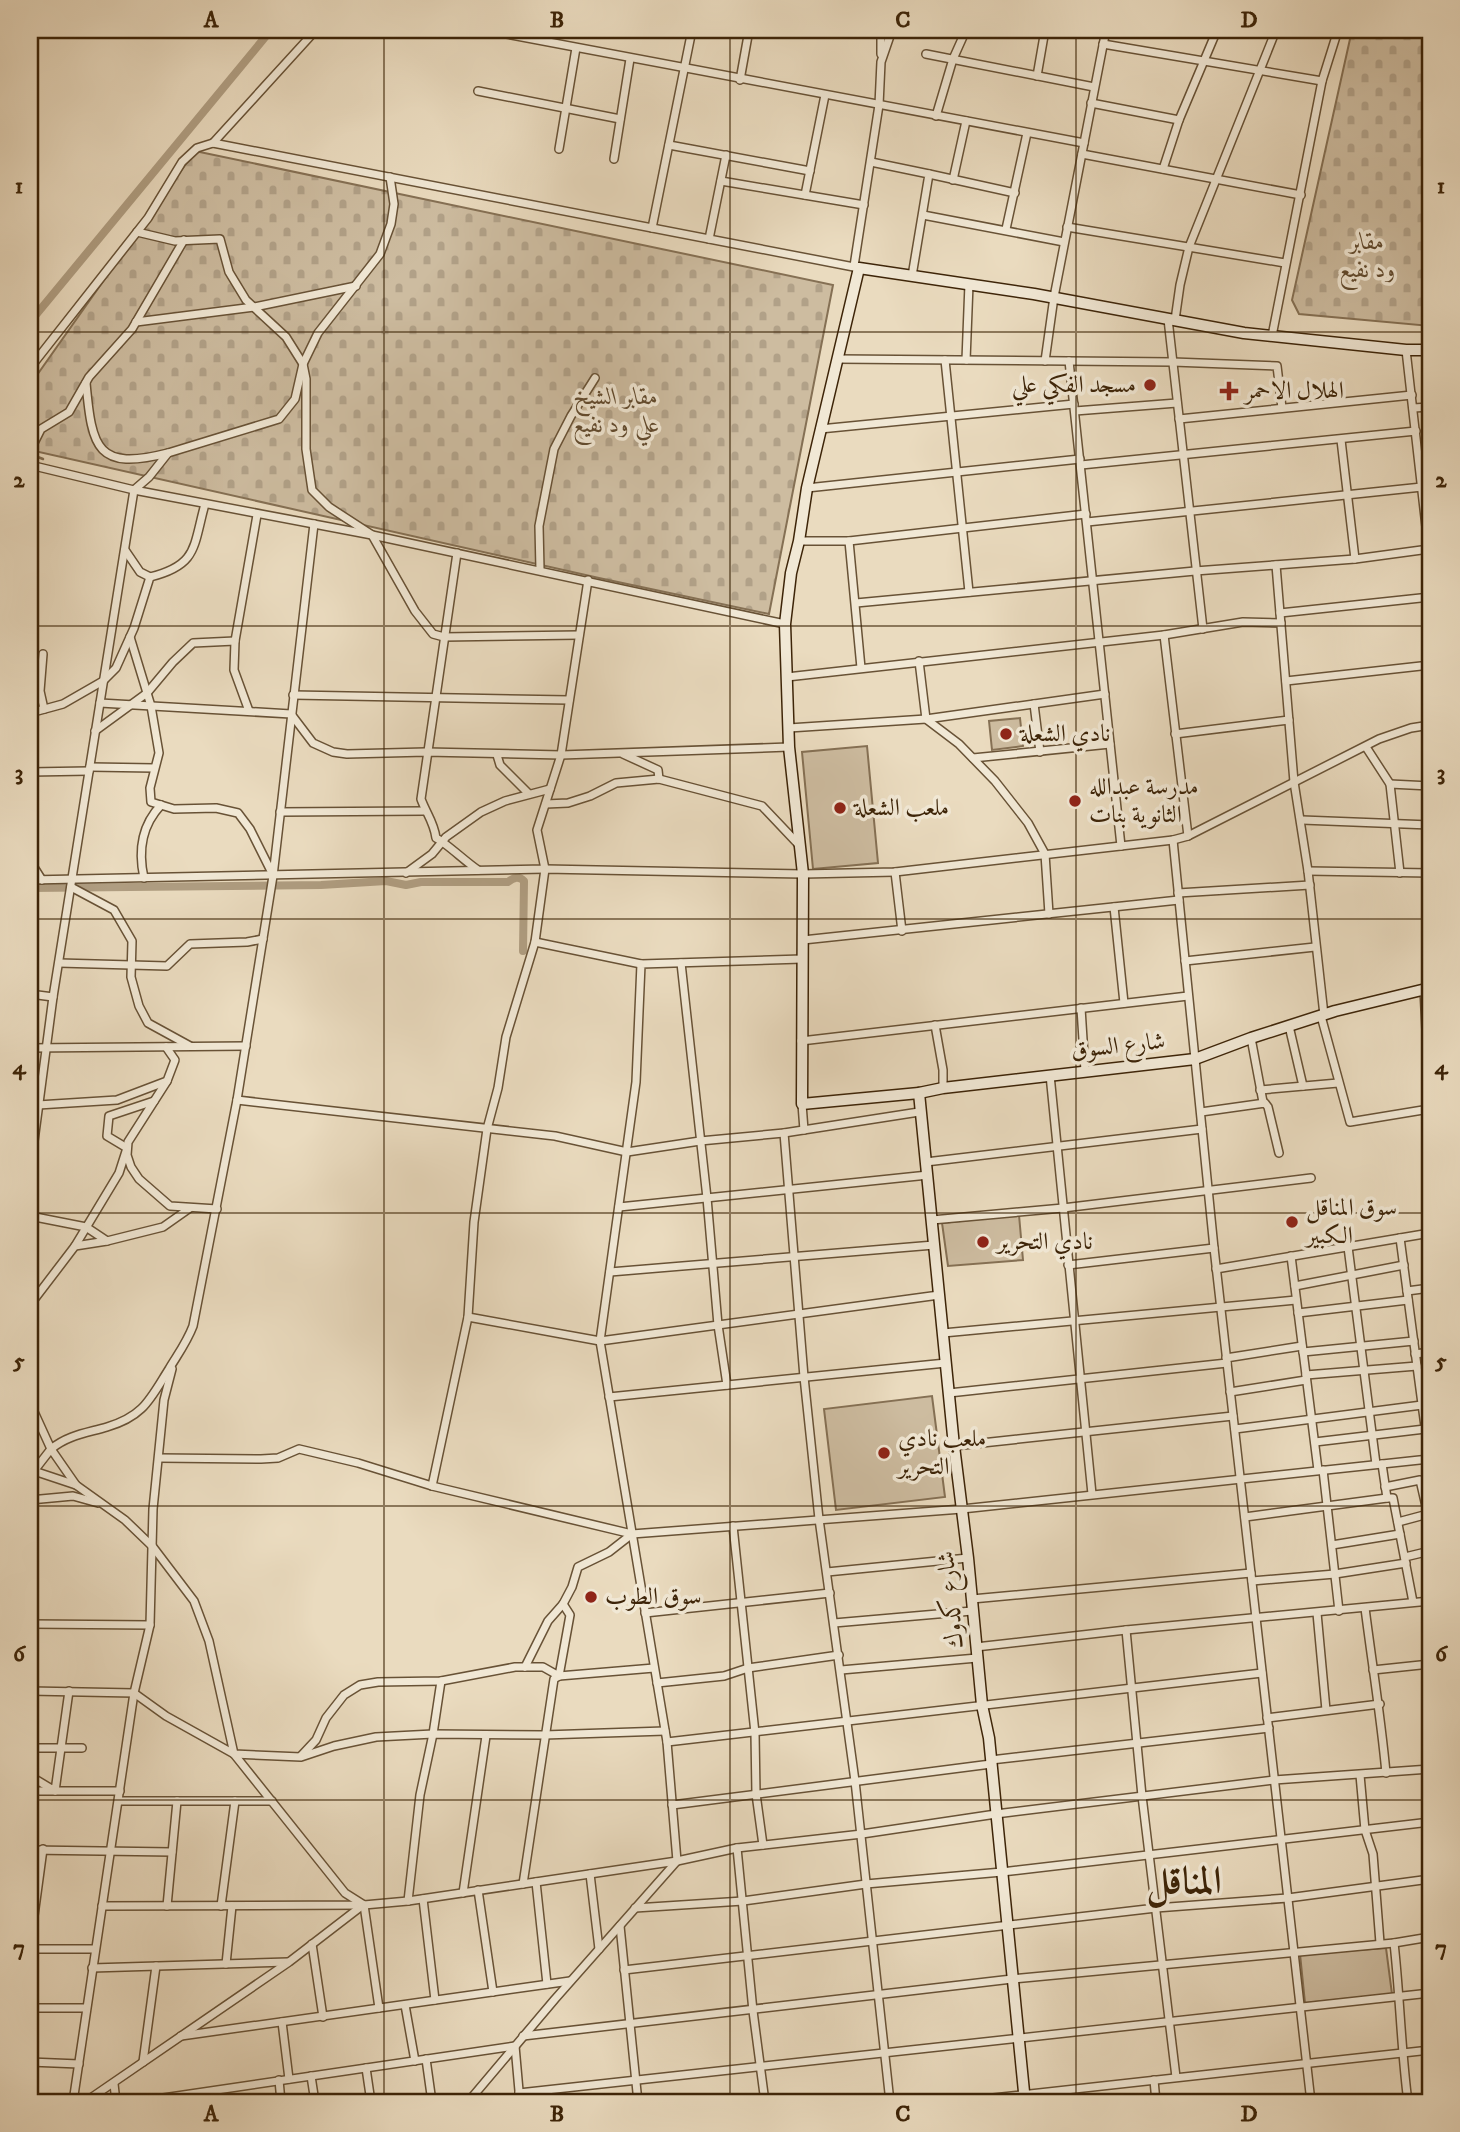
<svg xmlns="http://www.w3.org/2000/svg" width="1460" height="2132" font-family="'IM FELL DW Pica',Amiri,serif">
<defs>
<pattern id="cemetery-stones" width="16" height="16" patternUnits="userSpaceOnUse" patternTransform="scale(1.75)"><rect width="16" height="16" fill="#cdbca0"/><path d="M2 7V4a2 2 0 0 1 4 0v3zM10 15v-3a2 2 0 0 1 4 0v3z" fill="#b1a188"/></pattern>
</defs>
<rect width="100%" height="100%" fill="#eadbbf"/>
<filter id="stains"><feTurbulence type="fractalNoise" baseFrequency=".00286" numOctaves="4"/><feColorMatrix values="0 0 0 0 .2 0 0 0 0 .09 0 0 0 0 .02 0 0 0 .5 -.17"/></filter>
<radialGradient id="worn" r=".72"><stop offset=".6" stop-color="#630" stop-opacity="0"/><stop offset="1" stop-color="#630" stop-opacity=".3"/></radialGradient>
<!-- green -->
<g fill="#cdbca0" stroke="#857054" stroke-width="2">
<path d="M1020,718L1023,746L992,750L989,721Z"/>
<path d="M867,746L878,863L813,869L802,752Z"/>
<path d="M1019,1215L1023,1260L948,1266L942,1223Z"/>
<path d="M932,1396L945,1497L836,1510L824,1409Z"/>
<path d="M1386,1948L1392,1994L1305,2003L1300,1954Z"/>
</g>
<!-- cemetery -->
<g fill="url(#cemetery-stones)" stroke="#857054" stroke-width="2">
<path d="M1352,30H1430V326L1299,314L1292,300Z"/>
<path d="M195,151L833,285L769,614L599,578L30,450V385Z"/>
</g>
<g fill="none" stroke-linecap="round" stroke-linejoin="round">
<!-- stream -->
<path stroke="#816d51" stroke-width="2.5" d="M30,454L43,459"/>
<!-- canal -->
<g stroke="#af9d81" stroke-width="8">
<path d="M30,322L271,30"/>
<path d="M30,888L321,885L386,881L406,885L421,882H508C514,877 519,876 524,881L523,951"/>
</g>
<!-- street casing -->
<g stroke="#685236" stroke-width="10">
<g id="street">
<path d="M485,30L1084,143"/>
<path d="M881,30V54"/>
<path d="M1103,44L1322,81"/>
<path d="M926,54L1094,87"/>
<path d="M1037,76L1045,30"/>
<path d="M740,80L749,30"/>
<path d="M478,91L620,119"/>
<path d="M1091,103L1179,120"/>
<path d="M936,116L953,59L966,30"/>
<path d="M213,143L316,30"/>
<path d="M669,145L810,171"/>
<path d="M559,149L576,48"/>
<path d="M1082,154L1301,195"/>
<path d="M614,159L630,59"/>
<path d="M871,162L929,174L912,276"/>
<path d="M1163,169L1179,120L1217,30"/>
<path d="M929,174L1015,193"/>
<path d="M953,180L966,121"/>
<path d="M721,181L864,205"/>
<path d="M805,195L825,95"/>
<path d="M923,215L1064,242"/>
<path d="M1067,227L1285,263"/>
<path d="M652,228L692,30"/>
<path d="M1006,229L1027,133"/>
<path d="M137,232L175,241L220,239L229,272L246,300L286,337L303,364L306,379V449L312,490L329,507L372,535L415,611L433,634L444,637L579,635"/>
<path d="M709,239L726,155"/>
<path d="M854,266L879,105L881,62L892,30"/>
<path d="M1168,319L1203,629"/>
<path d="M1175,320L1180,285L1189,247L1276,30"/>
<path d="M136,322L254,307L356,286"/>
<path d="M1272,336L1322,81L1338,30"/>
<path d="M1406,350L1430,562"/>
<path d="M837,359L1173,362L1277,366L1282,408"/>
<path d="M945,360L969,592"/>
<path d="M966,360L969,284"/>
<path d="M1045,361L1054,297L1106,30"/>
<path d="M1069,361L1121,846"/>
<path d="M30,368L148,218L182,162L197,148L213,143L859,268"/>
<path d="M86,383C92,449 97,471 168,453"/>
<path d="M1413,408L1430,407"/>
<path d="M1075,411L1177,403"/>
<path d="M1179,419L1412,395"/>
<path d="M820,429L1074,404"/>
<path d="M1341,440L1355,559"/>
<path d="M30,451L41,429L69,412L89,377L132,329L184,240"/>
<path d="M30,465L134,490L372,535L785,624"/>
<path d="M1081,465L1416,431"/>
<path d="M807,488L1080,459"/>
<path d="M1087,522L1422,487"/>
<path d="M799,541H849L1086,514"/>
<path d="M849,541L861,668"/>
<path d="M125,550L140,572L150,577"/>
<path d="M457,553L421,799C426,813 434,822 436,838C445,842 467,863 478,870"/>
<path d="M1276,565L1294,782L1308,871L1324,1015"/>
<path d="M540,570L539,526L554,449L571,416L595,378"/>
<path d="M856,603L1195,571L1355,559L1429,549"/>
<path d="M1280,613L1430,597"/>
<path d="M1164,635L1188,836"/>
<path d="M130,637L151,706L159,753L150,788L151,802L174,809L216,808L238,813L250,829L273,875"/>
<path d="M43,654L40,691L44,709"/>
<path d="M919,661L926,719L959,744L995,781L1028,823L1045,854L1049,914"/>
<path d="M787,677L1164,635L1243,622L1281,623"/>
<path d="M1286,681L1430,665"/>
<path d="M293,695L569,700"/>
<path d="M100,703L291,714L313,743L333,752L347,754L426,752L561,755L789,747"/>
<path d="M1034,704L1040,752"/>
<path d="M249,711L234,670L235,641L257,515"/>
<path d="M30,713L63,704L103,681L116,668L134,628L150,577C198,565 193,547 205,504"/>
<path d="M789,728L926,719L1105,694"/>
<path d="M95,731L147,693L173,662L193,643L235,641"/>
<path d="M1175,734L1289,720"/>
<path d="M1366,747L1390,784L1400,873"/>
<path d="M623,754L658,770L659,779"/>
<path d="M497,755L500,765L529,794"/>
<path d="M973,758L1110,744"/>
<path d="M90,767L154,768"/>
<path d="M30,772L89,771"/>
<path d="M1390,784L1430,786"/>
<path d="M546,804L568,803L590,796L616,783L659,779L762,806L800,846"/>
<path d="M280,812L425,811"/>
<path d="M1302,820L1430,825"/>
<path d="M1173,840L1214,1248L1311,2102"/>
<path d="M30,861L42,880"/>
<path d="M1308,871L1430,873"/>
<path d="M895,872L902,931"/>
<path d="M406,873L432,854L446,837L481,812L505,801L550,789"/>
<path d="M144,878C138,851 142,825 161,805"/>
<path d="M30,880L545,869L537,830L561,755L588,580"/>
<path d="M71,887L114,910L132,941L131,977L139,1006L148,1023L190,1046"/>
<path d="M1178,893L1310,885"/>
<path d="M1114,907L1124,1003"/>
<path d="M803,940L1179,900"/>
<path d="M535,942L641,964"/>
<path d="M1185,961L1315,947"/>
<path d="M59,963L167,966L190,944L247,942L263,939"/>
<path d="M681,963L707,1198L718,1325L727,1385"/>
<path d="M1424,989L1430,1109"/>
<path d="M30,994L53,997"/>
<path d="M1081,1008L1085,1071"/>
<path d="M1321,1016L1350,1122L1429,1109"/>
<path d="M935,1025L943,1070V1088"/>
<path d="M1289,1026L1303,1086"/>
<path d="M1251,1038L1263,1102"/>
<path d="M801,1041L1188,996"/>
<path d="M30,1048L246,1046"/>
<path d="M1050,1075L1092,1494"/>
<path d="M167,1081L128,1142L127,1155L131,1167L139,1179L170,1206L217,1209"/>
<path d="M1260,1090L1338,1083"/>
<path d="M237,1100L555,1136L627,1152L700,1141L784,1133L919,1112"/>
<path d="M802,1104L804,1130"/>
<path d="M38,1105L117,1100L167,1081L175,1060L166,1047"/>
<path d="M1201,1112L1265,1103L1268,1107L1279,1153"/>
<path d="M784,1133L804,1377L819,1519L855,1781L890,2102"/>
<path d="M926,1162L1202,1129"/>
<path d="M30,1171L53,997L134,490L149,477L168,453L279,419L295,399L303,364L318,333L380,254L391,224L394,204L390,177"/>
<path d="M619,1207L928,1175"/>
<path d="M30,1216L86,1227L107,1241L163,1227L190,1208"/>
<path d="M932,1220L1063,1208L1311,1178"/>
<path d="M1400,1238L1430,1464"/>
<path d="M75,1246L119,1173L127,1148L107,1136L109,1116L154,1101"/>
<path d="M1348,1247L1376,1464"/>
<path d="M1291,1256L1318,1470"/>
<path d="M1068,1265L1214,1248"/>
<path d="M1216,1269L1430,1233"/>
<path d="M610,1272L934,1245"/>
<path d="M1295,1286L1404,1265"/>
<path d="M1407,1291L1430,1288"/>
<path d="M30,1305L75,1246L107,1241"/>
<path d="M1298,1313L1408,1300"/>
<path d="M468,1317L600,1341L939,1295"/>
<path d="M943,1333L1296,1300"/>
<path d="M1303,1352L1414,1341"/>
<path d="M1415,1354L1430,1352"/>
<path d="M1226,1358L1302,1346"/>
<path d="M1306,1375L1417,1366"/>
<path d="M1230,1392L1306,1380"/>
<path d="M949,1393L1227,1363"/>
<path d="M609,1397L946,1363"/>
<path d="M30,1403L51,1449C68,1435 87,1433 107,1427C144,1416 150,1399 169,1369C178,1354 187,1342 193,1326L237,1100L273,876L314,524"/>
<path d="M1235,1429L1422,1405"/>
<path d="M1315,1442L1425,1429"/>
<path d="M954,1446L1233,1416"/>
<path d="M159,1458L261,1459L278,1458L299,1449L358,1463L432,1486L632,1534L962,1509L1429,1459"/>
<path d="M1382,1464L1387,1498H1393L1413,1602"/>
<path d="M31,1470L76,1485"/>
<path d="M1323,1470L1339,1611"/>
<path d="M30,1476L51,1449L76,1485L125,1520L153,1547L194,1601L209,1641L234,1754L345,1893L364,1905L379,2008"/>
<path d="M432,1486L468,1317L474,1222L487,1129L498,1088L506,1037L535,942L545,869L803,874L895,872L1173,840L1188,836L1379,739L1411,728L1430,725"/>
<path d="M1385,1487L1420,1480L1430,1524"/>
<path d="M30,1500L73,1496L98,1503"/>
<path d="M1245,1517L1387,1498"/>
<path d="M1398,1522L1428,1514"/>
<path d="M733,1526L755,1733L756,1794L763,1845"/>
<path d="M1332,1545L1400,1534"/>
<path d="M1405,1557L1430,1551"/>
<path d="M827,1572L968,1558"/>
<path d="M1252,1581L1335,1574L1406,1563"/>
<path d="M972,1599L1251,1573"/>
<path d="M1365,1608C1372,1663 1381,1718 1386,1773"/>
<path d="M645,1613L830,1593"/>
<path d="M1317,1613L1326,1710"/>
<path d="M834,1623L972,1611"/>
<path d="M30,1624L150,1625"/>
<path d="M1126,1630L1142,1796L1176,2077"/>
<path d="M976,1647L1126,1630L1430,1601"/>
<path d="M525,1667L548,1621L563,1604L572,1587L578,1567L609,1552L632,1534"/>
<path d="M841,1670L977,1658"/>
<path d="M1373,1670L1430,1664"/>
<path d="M657,1683L724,1676L748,1668L839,1655"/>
<path d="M30,1691L134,1693L166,1716L234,1754L301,1757L334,1746L376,1737L433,1734L544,1735L665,1731"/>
<path d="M1267,1718L1380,1704"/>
<path d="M667,1742L1262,1673"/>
<path d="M30,1748H82"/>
<path d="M301,1756L316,1740L326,1718L344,1695L360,1685L378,1682L441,1681L515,1667H543L559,1676L570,1615L563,1604"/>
<path d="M991,1760L1269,1728"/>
<path d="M1360,1775L1365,1830L1373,1854L1380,1943"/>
<path d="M30,1776L55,1791L69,1691"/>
<path d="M30,1791H120"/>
<path d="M119,1801H272"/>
<path d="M672,1805L991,1764"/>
<path d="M737,1848L753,2011L765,2102"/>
<path d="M30,1850L172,1852"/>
<path d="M590,1874L599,1949"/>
<path d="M536,1882L547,1984"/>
<path d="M523,1884L554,1679L559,1676L654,1668"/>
<path d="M478,1890L493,1992"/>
<path d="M463,1893L486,1736"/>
<path d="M423,1899L435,2000"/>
<path d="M408,1901L420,1795L433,1734L441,1681"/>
<path d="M102,1906L364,1905L408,1901L677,1861L737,1848L862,1834L996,1814L1274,1780L1430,1769"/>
<path d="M167,1906L177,1801"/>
<path d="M221,1906L235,1801"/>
<path d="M635,1908L743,1901L866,1884L1002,1872L1430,1822"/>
<path d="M620,1926L638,2102"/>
<path d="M1394,1943C1400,1996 1401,2049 1408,2102"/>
<path d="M312,1944L323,2017"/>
<path d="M30,1945L43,1849"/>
<path d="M30,1949H95"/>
<path d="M226,1964L232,1906"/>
<path d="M92,1968L288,1962"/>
<path d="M624,1970L1156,1908L1288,1898L1430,1879"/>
<path d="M405,2005L415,2061"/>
<path d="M30,2008H86"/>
<path d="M282,2022L289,2079"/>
<path d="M181,2036L570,1981"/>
<path d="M523,2036L1012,1979L1394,1943L1430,1937"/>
<path d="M426,2059L432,2102"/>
<path d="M30,2062L79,2064"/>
<path d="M143,2062L156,1966"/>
<path d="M366,2068L371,2102"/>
<path d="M311,2076L315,2102"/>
<path d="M279,2080L281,2102"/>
<path d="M1154,2080L1156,2102"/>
<path d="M114,2084L116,2102"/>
<path d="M519,2093L1430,1993"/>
<path d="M73,2102L134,1693L150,1625L153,1509L164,1400L172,1369"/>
<path d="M85,2102L289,1962L363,1905"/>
<path d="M136,2102L515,2046L520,2102"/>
<path d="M468,2102L555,1999L677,1861L667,1742L600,1341L636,1082L641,964L802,959"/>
<path d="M956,2102L1430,2050"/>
</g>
</g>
<!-- secondary casing -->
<g stroke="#3d2408" stroke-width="13">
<g id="secondary">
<path d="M1430,350H1406L1244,333L1034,294L859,268L807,488L799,541L791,573L785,624L789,747L803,874L802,1104L919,1093L943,1088L1195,1059L1251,1038L1335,1011L1430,988"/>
<path d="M919,1093L954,1446L968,1558L982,1705L989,1738L1025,2102"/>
</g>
</g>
<!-- street -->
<use href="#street" stroke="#f1e8d5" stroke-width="7"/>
<!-- secondary -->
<use href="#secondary" stroke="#f1e8d5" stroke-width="10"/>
</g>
<!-- grid -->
<path fill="none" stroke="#3d2408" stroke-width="2" stroke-opacity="0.55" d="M384,30V2102M730,30V2102M1076,30V2102M30,332H1430M30,626H1430M30,919H1430M30,1213H1430M30,1506H1430M30,1800H1430"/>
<!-- markers -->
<g fill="#8f2418" stroke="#f1e8d5" stroke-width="2.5">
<circle cx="1150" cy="385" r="7"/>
<path d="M1225.5 380.5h7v7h7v7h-7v7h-7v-7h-7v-7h7z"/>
<circle cx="1006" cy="734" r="7"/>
<circle cx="1075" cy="801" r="7"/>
<circle cx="840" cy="808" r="7"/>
<circle cx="1292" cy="1222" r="7"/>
<circle cx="983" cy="1242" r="7"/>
<circle cx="884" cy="1453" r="7"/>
<circle cx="591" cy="1597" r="7"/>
</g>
<g text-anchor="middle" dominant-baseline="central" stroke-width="7" stroke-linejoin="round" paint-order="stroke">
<!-- park labels -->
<g font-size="24" font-style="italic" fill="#614a2e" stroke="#f1e8d5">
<text x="1367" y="242">مقابر<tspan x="1367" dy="28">ود نفيع</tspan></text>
<text x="616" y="397">مقابر الشيخ<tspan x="616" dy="28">علي ود نفيع</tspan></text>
</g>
<!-- poi labels -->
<g font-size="24" fill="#3d2408" stroke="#f1e8d5" text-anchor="start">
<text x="1136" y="385" text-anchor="end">مسجد الفكي علي</text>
<text x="1245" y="391">الهلال الاحمر</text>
<text x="1020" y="734">نادي الشعلة</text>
<text x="1089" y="787">مدرسة عبدالله<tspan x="1089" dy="28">الثانوية بنات</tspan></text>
<text x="854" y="808">ملعب الشعلة</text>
<text x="1306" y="1208">سوق المناقل<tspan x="1306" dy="28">الكبير</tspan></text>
<text x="997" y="1242">نادي التحرير</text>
<text x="898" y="1439">ملعب نادي<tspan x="898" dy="28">التحرير</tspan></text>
<text x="605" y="1597">سوق الطوب</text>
</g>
<!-- street labels -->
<g font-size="24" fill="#3d2408" stroke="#f1e8d5">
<text transform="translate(1118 1046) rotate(-6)">شارع السوق</text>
<text transform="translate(951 1600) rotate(-96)">شارع كدوك</text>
</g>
<!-- town labels -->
<g font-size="38" font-weight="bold" fill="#3d2408" stroke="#f1e8d5">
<text x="1184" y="1882">المناقل</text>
</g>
</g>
<!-- margin -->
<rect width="1460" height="2132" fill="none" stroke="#eadbbf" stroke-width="77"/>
<rect x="38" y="38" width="1384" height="2056" fill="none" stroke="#3d2408" stroke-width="2.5"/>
<g font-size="23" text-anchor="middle" font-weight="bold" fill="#3d2408">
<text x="211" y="27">A</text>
<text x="557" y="27">B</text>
<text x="903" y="27">C</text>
<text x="1249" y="27">D</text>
<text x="19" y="193">1</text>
<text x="1441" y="193">1</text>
<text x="19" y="487">2</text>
<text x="1441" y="487">2</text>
<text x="19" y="780">3</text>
<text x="1441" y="780">3</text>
<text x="19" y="1074">4</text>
<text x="1441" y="1074">4</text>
<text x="19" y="1368">5</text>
<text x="1441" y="1368">5</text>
<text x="19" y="1661">6</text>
<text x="1441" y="1661">6</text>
<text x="19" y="1955">7</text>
<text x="1441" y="1955">7</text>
<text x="211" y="2121">A</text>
<text x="557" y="2121">B</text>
<text x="903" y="2121">C</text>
<text x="1249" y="2121">D</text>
</g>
<rect width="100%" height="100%" filter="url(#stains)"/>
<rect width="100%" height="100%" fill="url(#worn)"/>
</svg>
